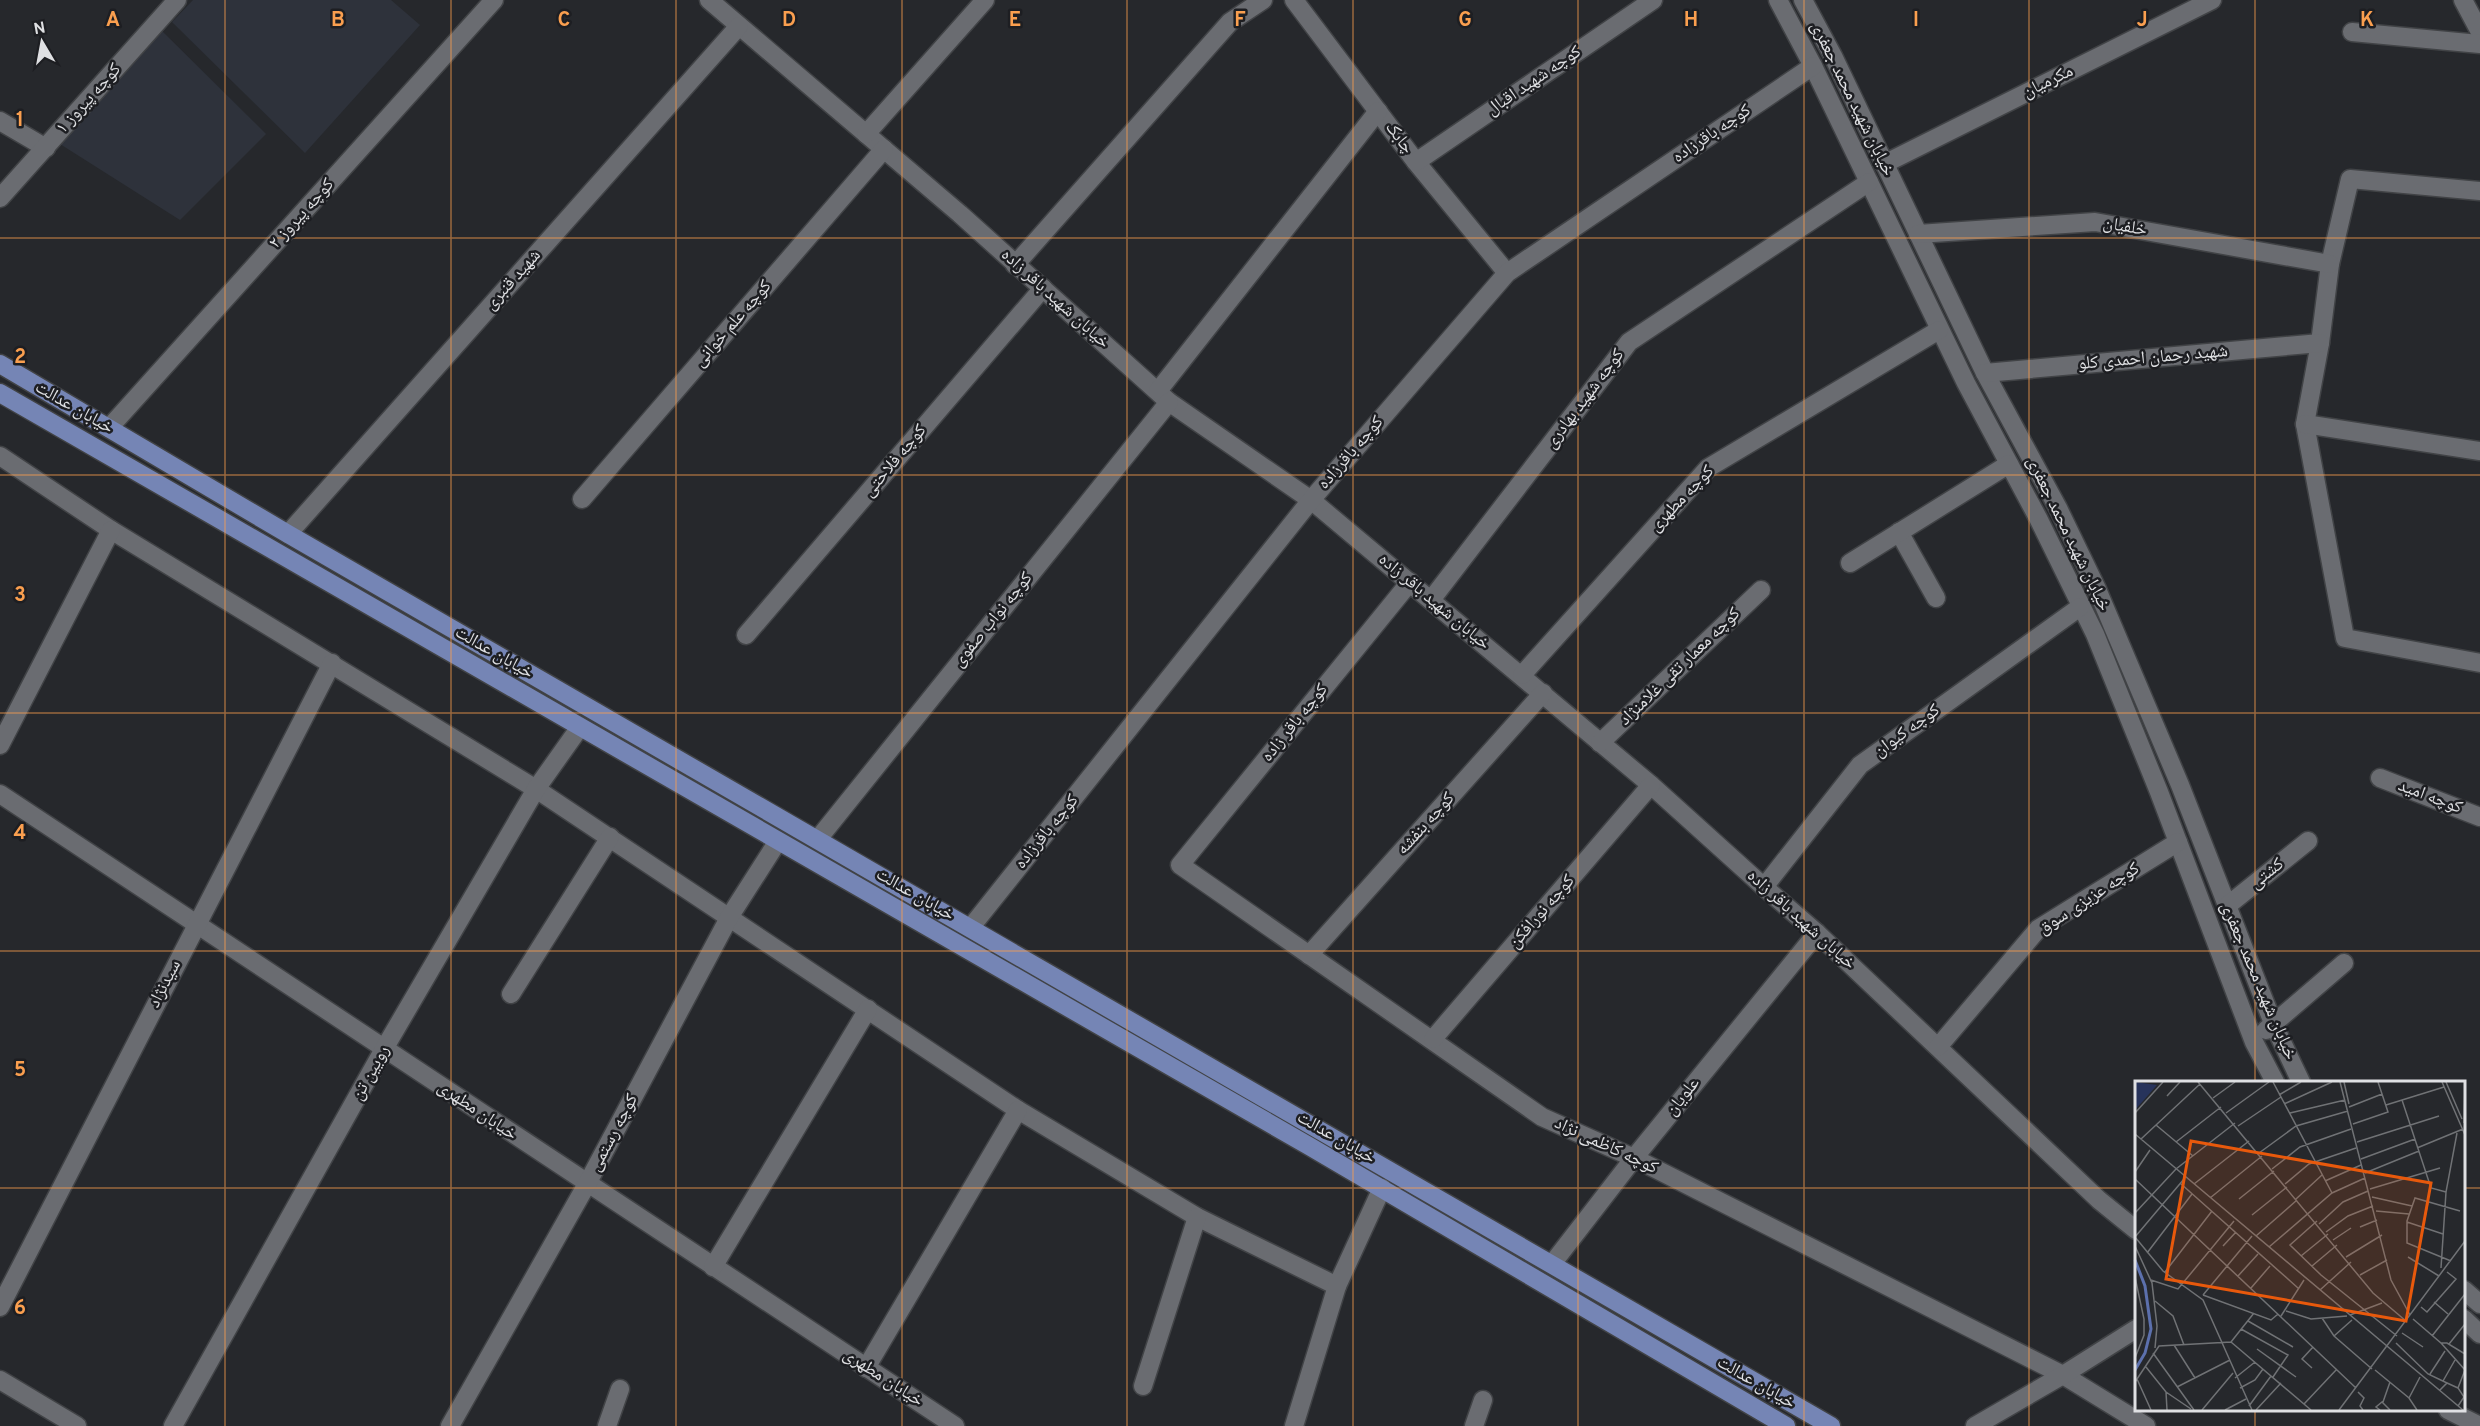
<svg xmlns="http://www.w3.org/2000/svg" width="2480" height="1426" font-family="Overpass,'Noto Naskh Arabic',sans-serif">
<rect width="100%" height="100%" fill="#26282c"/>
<!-- built -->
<g fill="#2e323b">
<path d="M193,0H391L420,25L305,153L172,22Z"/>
<path d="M162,31L266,134L180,220L60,144Z"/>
</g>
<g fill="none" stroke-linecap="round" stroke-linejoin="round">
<!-- minor casing -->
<g stroke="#414346" stroke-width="21">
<g id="minor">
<path d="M709,0L960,214L1169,402L1311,500L1651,785L1764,887L1817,933L2099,1200L2136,1230"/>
<path d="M1294,0L1416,162L1507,273"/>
<path d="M1778,0L1813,66L1966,383L2038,518L2095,634L2159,792L2254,1042L2275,1082"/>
<path d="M1803,0L1833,56L1985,373L2058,508L2097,589L2180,785L2273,1023L2301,1082"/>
<path d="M2463,0L2480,32"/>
<path d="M2352,32L2480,44"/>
<path d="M0,121L46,148"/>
<path d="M866,134L985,0"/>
<path d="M1416,162L1653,0"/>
<path d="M1884,164L2212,0"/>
<path d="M2480,191L2350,179L2330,264L2320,343L2305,424L2345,638L2480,663"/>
<path d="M0,198L177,0"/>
<path d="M1918,234L2095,222L2330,264"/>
<path d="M1015,265L1230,22L1263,0"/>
<path d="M1985,373L2320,343"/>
<path d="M1158,391L1378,111"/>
<path d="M2305,424L2480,451"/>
<path d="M109,428L494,0"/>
<path d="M0,456L111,530L536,789L1018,1110L1197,1217L1337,1286"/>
<path d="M582,499L884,149"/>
<path d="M1899,532L1936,598"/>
<path d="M288,534L739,26"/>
<path d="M1850,563L2009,464"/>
<path d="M1410,582L1180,865L1542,1117L1634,1158L2063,1375L2146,1426"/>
<path d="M1431,600L1629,342L1869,182"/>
<path d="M746,635L1043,288"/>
<path d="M1522,675L1708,468L1939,330"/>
<path d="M1600,743L1761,590"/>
<path d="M0,745L111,530"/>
<path d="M2380,778L2480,817"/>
<path d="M0,794L955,1426"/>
<path d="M818,839L1169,402"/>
<path d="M1764,887L1860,765L2080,607"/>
<path d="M2227,906L2308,841"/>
<path d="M971,927L1311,500L1507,273L1813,66"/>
<path d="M1309,955L1543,693"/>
<path d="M511,994L610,837"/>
<path d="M2266,1030L2344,963"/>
<path d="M1433,1039L1651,785"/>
<path d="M1938,1047L2038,929L2178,842"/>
<path d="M1552,1264L1634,1158L1817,933"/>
<path d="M713,1267L868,1009"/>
<path d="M2464,1290L2480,1304"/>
<path d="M0,1307L332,663"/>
<path d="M2464,1319L2480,1334"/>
<path d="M866,1368L1018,1110"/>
<path d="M0,1380L77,1426"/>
<path d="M1143,1386L1197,1217"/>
<path d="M2448,1410L2480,1426"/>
<path d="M173,1426L384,1049L536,789L580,727"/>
<path d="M450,1426L587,1184L730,916L778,841"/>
<path d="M607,1426L620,1389"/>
<path d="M1294,1426L1337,1286L1382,1188"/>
<path d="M1474,1426L1483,1400"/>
<path d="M1975,1426L2063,1375L2136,1329"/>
</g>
</g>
<!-- major casing -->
<g stroke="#414346" stroke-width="21">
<g id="major">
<path d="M0,364L288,534L1831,1426"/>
<path d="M0,393L1309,1146L1786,1426"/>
</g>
</g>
<!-- minor -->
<use href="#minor" stroke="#6a6c71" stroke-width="18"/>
<!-- major -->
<use href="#major" stroke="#7585b5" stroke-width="18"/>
</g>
<!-- grid -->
<path fill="none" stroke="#fa9f4f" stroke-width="1.5" stroke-opacity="0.55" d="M225,0V1426M451,0V1426M676,0V1426M902,0V1426M1127,0V1426M1353,0V1426M1578,0V1426M1804,0V1426M2029,0V1426M2255,0V1082M0,238H2480M0,475H2480M0,713H2480M0,951H2480M0,1188H2136M2464,1188H2480M2255,1410V1426"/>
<g text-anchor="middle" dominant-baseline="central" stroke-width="5" stroke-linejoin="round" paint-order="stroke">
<!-- street labels -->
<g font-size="18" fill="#dfe0e3" stroke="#1d1e22">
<text transform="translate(1534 81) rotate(-34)">کوچه شهید اقبال</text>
<text transform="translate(2048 82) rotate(-26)">مکرمیان</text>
<text transform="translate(89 99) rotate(-48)">کوچه پیروز ۱</text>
<text transform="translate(1852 99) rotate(64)">خیابان شهید محمد جعفری</text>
<text transform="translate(1712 134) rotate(-34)">کوچه باقرزاده</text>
<text transform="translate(1399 138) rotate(53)">چابک</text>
<text transform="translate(302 214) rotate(-48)">کوچه پیروز ۲</text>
<text transform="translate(2125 227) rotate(10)">خلفیان</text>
<text transform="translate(513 280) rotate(-48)">شهید قنبری</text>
<text transform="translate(1055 299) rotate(42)">خیابان شهید باقر زاده</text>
<text transform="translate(733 324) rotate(-49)">کوچه علم خوانی</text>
<text transform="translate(2153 358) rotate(-5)">شهید رحمان احمدی کلو</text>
<text transform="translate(1585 399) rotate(-53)">کوچه شهید بهادری</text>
<text transform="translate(74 408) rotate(30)">خیابان عدالت</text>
<text transform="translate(1351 453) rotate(-49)">کوچه باقرزاده</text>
<text transform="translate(895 461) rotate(-50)">کوچه فلاحتی</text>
<text transform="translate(1682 499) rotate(-46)">کوچه مطهری</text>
<text transform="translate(2068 534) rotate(64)">خیابان شهید محمد جعفری</text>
<text transform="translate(1434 602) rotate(40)">خیابان شهید باقر زاده</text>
<text transform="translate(993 620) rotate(-51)">کوچه نواب صفوی</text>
<text transform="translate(494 653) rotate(30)">خیابان عدالت</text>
<text transform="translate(1680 667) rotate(-44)">کوچه معمار تقی غلامنژاد</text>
<text transform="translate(1295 723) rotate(-51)">کوچه باقر زاده</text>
<text transform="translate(1907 731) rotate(-36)">کوچه کیوان</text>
<text transform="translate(2430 797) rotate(21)">کوچه امید</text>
<text transform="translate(1426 824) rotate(-48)">کوچه بنفشه</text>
<text transform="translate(1047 832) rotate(-51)">کوچه باقرزاده</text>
<text transform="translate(2267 874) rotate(-39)">کشتی</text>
<text transform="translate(915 895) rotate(30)">خیابان عدالت</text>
<text transform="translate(2089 899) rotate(-33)">کوچه عزیزی سوق</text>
<text transform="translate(1542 912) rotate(-49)">کوچه نورافکن</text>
<text transform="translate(1801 920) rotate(42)">خیابان شهید باقر زاده</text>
<text transform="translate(2258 981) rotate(67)">خیابان شهید محمد جعفری</text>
<text transform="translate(165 984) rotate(-63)">سیدنژاد</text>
<text transform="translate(371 1073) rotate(-61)">رویین تن</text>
<text transform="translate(1683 1097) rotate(-51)">علویان</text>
<text transform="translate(477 1111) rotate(34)">خیابان مطهری</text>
<text transform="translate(614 1133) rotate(-62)">کوچه رستمی</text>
<text transform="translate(1336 1138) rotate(30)">خیابان عدالت</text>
<text transform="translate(1606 1146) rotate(25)">کوچه کاظمی نژاد</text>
<text transform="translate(883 1378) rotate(33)">خیابان مطهری</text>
<text transform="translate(1756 1383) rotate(30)">خیابان عدالت</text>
</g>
</g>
<!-- overview -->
<g transform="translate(2135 1081)">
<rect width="330" height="330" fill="#26282c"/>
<path d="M0,1L22,4L0,29Z" fill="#27335b"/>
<path fill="none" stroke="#5c70ad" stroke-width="3" d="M0,179L10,205L16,248L10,272L0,289"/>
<path fill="none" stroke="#707275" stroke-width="1.5" d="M63,1L238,212L271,240M138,1L197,112M205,1L256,199L275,234M209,1L214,23M307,1L330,54M311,1L327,38M144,14L166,1M32,15L45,1M78,17L100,1M267,19L296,107L311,111M149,23L197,1M251,24L309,6M214,26L247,13M0,32L28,1M91,32L134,1M155,32L210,19M329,42L330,5M218,43L253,31L243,1M21,44L58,75M103,45L146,16M0,53L328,329M6,58L65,3M41,61L86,26M222,61L304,35M282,67L328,48M124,72L161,45L213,30M226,78L280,58M137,88L165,66L216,48M0,91L15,69M230,92L284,70M0,98L221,307M190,100L226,84M45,102L163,207M59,103L114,60M150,103L174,83L221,67M235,108L305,87M237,116L277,125M75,117L127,75M104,118L139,90M161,118L187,94M241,130L274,133M0,132L41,88L100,42M117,134L152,106M182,140L155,164L186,194L262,255M272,141L308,153M184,143L208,121L233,110M225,146L242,139M288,146L293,121M191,151L213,135L238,125M121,155L162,119M0,156L28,190L68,219L117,329M0,156L49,98M198,159L216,147M0,165L17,202L22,245L20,267M88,165L101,151M134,166L197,112L230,97M12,172L57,113M166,175L193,153M211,176L247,154M273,176L304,195M316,180L272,162V140L280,117L325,130M177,185L202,164M306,187L311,111L322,52M30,191L77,130M225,194L252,179M103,195L123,173M0,196L9,238V254L0,277M16,199L43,208L99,140M116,207L135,185M185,209L216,181M68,214L136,239L143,233M68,214L117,155M20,220L38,235L49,264M299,221L313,233M286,226L292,231L321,198L312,191M151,230L176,238L212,235M215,234L247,222M146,235L169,199M187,237L199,255L237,288M278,238L306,262H312L330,273M113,240L158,266M106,248L153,274L138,296M267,252L288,266M199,255L217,239M297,255L330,213M96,261L176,329M261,262L293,293L312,302M306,262L330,289L323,307L329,316L323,325M314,263L330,243M39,264L60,297M122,268L161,296M18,272L59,329M11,286L31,311L56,328M177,287L167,278L178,266M240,289L274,317L282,329M295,293L310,270M100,297L120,281M2,298L16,329M308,300L320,279M0,301L24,265L96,261L119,232M42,306L95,279M105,307L120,299L128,288M305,309L312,302L323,307M31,311L32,329M223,311L229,317L225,325L228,329M274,317L285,296M248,321L255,301M169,323L202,288M114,325L136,295M67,329L98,292M90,329L111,318M121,329L146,302M204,329L330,160M245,329L241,326L247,321L255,329"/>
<path fill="#e8590c" fill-opacity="0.15" stroke="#e8590c" stroke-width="3" d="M56,60L296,102L271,240L31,198Z"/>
<rect width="330" height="330" fill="none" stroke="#dfe0e3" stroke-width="3"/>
</g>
<g font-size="20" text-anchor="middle" font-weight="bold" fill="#fa9f4f" stroke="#1d1e22" stroke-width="5" stroke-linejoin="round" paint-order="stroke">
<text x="113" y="26">A</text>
<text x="338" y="26">B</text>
<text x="564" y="26">C</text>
<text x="789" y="26">D</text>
<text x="1015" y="26">E</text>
<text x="1240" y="26">F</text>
<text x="1465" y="26">G</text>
<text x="1691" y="26">H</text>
<text x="1916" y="26">I</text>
<text x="2142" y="26">J</text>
<text x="2367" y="26">K</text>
<text x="20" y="126">1</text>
<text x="20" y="363">2</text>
<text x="20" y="601">3</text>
<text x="20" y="839">4</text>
<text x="20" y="1076">5</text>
<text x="20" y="1314">6</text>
</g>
<!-- north arrow -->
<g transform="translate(42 42) rotate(350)" stroke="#1d1e22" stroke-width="4.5" paint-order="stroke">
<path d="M0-4.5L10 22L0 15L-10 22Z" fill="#dfe0e3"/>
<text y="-9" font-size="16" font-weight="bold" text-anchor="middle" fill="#dfe0e3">N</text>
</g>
</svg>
